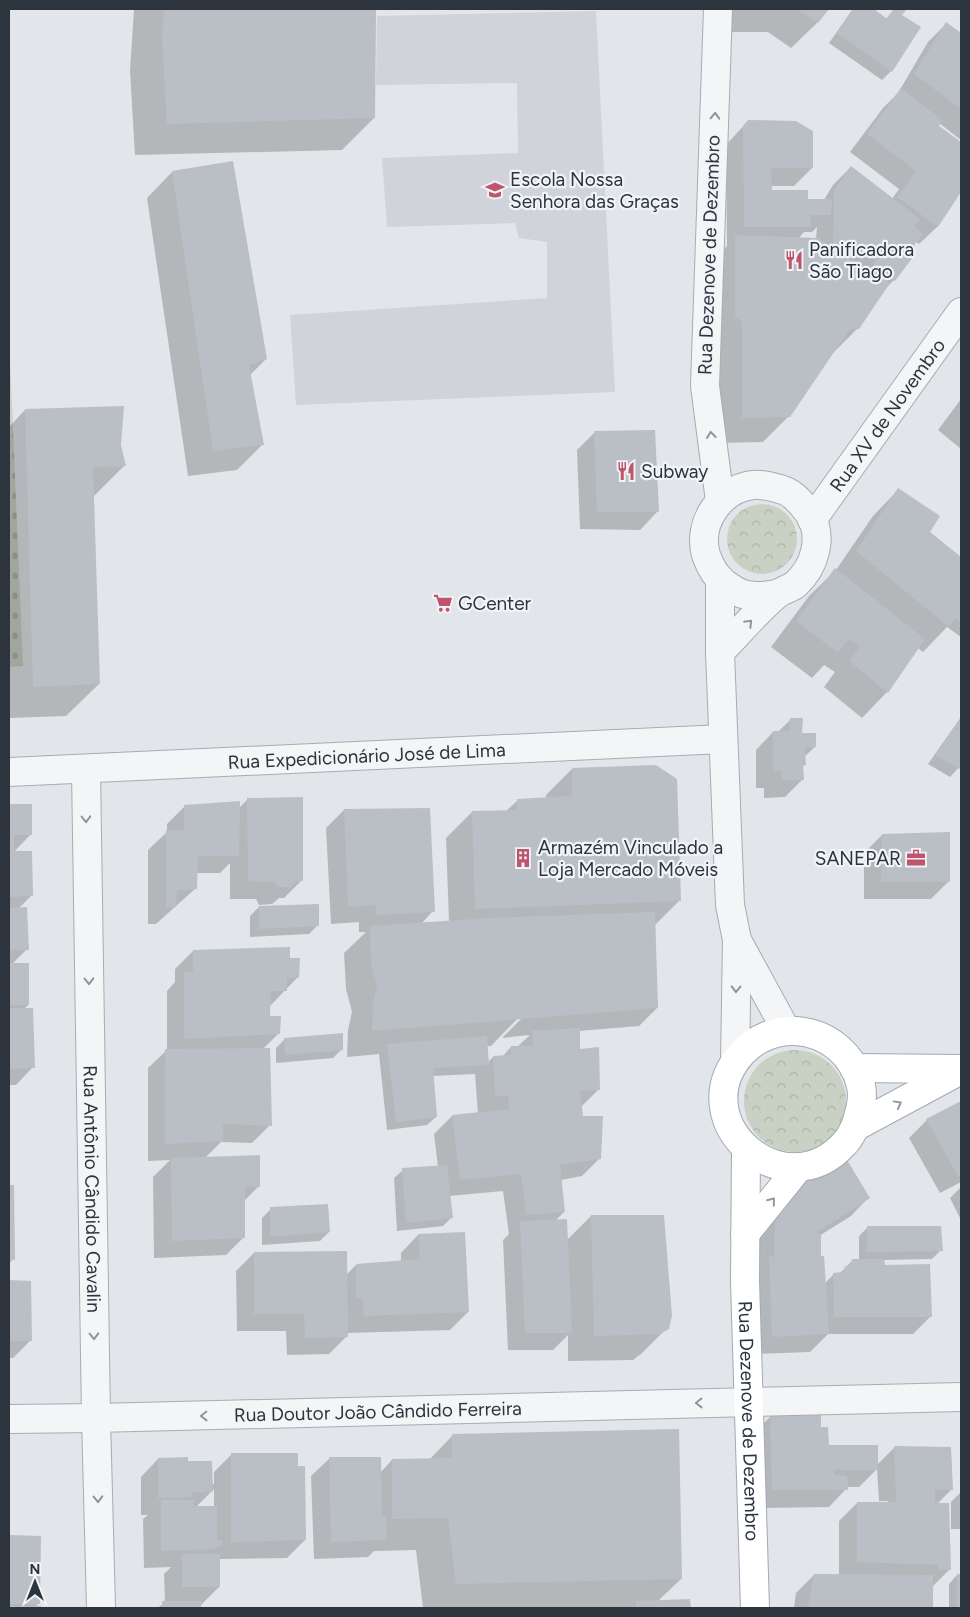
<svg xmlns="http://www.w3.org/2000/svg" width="970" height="1617" font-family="Figtree,sans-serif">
<defs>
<pattern id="forest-crowns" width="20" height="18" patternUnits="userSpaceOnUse" patternTransform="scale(1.25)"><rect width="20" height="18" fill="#c8d1c4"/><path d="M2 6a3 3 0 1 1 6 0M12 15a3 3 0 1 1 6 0" fill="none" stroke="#acb4a9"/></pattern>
<pattern id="cemetery-stones" width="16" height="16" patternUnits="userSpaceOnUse" patternTransform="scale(1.25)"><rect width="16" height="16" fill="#c8d1c4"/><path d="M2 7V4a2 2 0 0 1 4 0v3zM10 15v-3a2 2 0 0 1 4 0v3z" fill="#acb4a9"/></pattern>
</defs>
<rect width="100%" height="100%" fill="#e2e5e9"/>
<!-- built -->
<path fill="#d0d4da" d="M596,11L615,392L296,405L290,315L547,298V242L519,238L515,223L387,227L382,158L518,153L517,83L376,85L377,16Z"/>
<!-- forest -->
<g fill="url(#forest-crowns)">
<circle cx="762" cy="539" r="35"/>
<circle cx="795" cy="1101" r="51"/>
</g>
<!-- cemetery -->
<path fill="url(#cemetery-stones)" d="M9,335L23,666L9,667Z"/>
<!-- shadow -->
<g fill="#0003" fill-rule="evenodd">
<path d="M134,9H374V118L342,150L135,155L130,71Z"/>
<path d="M712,9H827L817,23L791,48L768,32H717Z"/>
<path d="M853,9H872L886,19L894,9H905L900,15L891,71L882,80L829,43Z"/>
<path d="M946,24L961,35V140L939,123L938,127L961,143V189L937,227L919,244L915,241L894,280L885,289L858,328L832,354L789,416L763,442L717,443L710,262L727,246L726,145L748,121L812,168L794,186H771V192L807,201L824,200L833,185L851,167L892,199L899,189L850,152L883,108L898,93L928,42ZM817,227L816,239H798L804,232H812Z"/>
<path d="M172,172L266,359L250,375L262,445L237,470L188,476L147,198Z"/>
<path d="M961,399V449L938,430Z"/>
<path d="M25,410L124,466L93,497L99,684L66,716L9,718V427Z"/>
<path d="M595,432L657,512L640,530L580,529L577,450Z"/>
<path d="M898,490L929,532L961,559V637L947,627L923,652L918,648L887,692L862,718L824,687L835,672L824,665L812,678L771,647L809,596L836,570L873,516Z"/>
<path d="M961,717V765L950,777L928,764Z"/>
<path d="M791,719L801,735L815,747L804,757L805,765L802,767L803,779L785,797L764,798V788H756V750L773,732H778Z"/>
<path d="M572,769L680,900L654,926L657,1008L639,1026L579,1031V1050L599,1089L581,1107V1117L600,1158L582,1176L561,1180L564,1212L555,1221L566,1241L591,1216L667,1328L641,1354L633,1360L568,1361V1335L553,1350H508L503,1240L509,1234L503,1191L449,1196L452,1217L443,1226L397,1231L394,1178L403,1170L438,1167L434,1134L452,1116L478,1114L475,1074L432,1076L436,1117L427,1125L387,1130L379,1054L347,1057L348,1030L352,1012L346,989L344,953L366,932H359V922L331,924L326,828L344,810L433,911L421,924L449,922L446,838L472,812L506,811L517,801L546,799V795ZM521,1015L523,1017L502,1038L530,1035L517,1047H511L502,1057H493L487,1063L486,1046H491Z"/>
<path d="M248,799L302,880L284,898H279L272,904L259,905L256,899H230V863L220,873H196V888L156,924H148V850L167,832V824L185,806L239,808Z"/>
<path d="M31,805V834L13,853L32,895L18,909L27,949L12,964L28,1005L23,1010L33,1067L16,1085H9V806Z"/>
<path d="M882,835L949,881L931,899H864V853Z"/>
<path d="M259,907L318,925L309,934L250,937V916Z"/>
<path d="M193,951L289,959L298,977L269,1007V1017L279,1033L263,1049L270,1125L252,1143L221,1142L205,1158L259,1186L244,1201V1237L226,1255L154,1258L153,1177L170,1160L148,1161V1068L167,1050V991L175,982V969Z"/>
<path d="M285,1039L342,1049L333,1058L276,1063V1048Z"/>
<path d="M961,1102V1182L940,1193L909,1138L927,1120Z"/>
<path d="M9,1187H13V1259L9,1264Z"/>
<path d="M961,1187V1220L950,1198Z"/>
<path d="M868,1198L851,1216L819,1236L820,1258L825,1283L834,1274H839L852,1261L859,1260V1236L868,1227L941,1250L932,1259L883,1260L884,1266L931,1316L913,1334H828L810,1352L755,1354L758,1223Z"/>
<path d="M271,1209L329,1232L320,1241L262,1245V1218Z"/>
<path d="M418,1235L468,1312L450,1330L347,1333V1336L329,1354L287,1355L286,1331H237L236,1271L254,1253L346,1275L356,1265L401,1262V1253Z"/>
<path d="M9,1282H30L31,1340L13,1358H9Z"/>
<path d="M770,1417L820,1428L828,1446L877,1465L895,1447L951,1490L937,1504L950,1569L932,1587V1608H794L796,1593L814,1575H839V1521L857,1503L888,1504V1501H879L877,1469L859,1487H846V1489L829,1507L754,1508L752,1435Z"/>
<path d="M453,1435L681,1579L658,1601L689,1600V1608H423L416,1550L374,1551L368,1557L314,1559L311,1476L329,1459L380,1473L392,1460H429Z"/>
<path d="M232,1454L305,1540L287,1558L219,1559V1587L201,1605H199V1608H157L165,1603L164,1574L171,1567L144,1568L143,1519L148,1515H141V1477L158,1459L187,1462L211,1484H214V1472ZM214,1489V1507H196Z"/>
<path d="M960,1493L961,1529H951V1502Z"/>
<path d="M11,1537L39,1603L35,1607L40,1608H9V1539Z"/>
<path d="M957,1575H961V1608H949V1584Z"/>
</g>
<!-- building -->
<g fill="#b9bfc5">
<path d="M164,9H376L375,118L167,124L162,38Z"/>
<path d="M797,9H829L818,23Z"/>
<path d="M854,9H874L887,19L894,9H907L902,15L921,27L892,72L837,33Z"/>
<path d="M946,22L961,33V109L914,74Z"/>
<path d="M901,88L942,120L939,126L961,142V192L938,227L897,197L916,171L867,134Z"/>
<path d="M748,120L796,121L813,131V168H771L772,190H808V199H832L831,215H810L811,227H744L743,126Z"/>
<path d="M233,161L267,359L249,365L264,445L213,451L172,171Z"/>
<path d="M851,166L920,219L914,226L923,234L915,244L913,257L895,281L873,267L875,260L854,246L849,254L833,243L834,191Z"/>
<path d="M735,235L817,238L890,283L859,329L849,330L790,417L742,418V322L735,316Z"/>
<path d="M124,406L121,445L126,466L93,467L100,684L33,687L25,409Z"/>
<path d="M655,430L659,512H597L594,431Z"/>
<path d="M898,488L940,516L930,532L961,557V622L955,618L949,627L856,551Z"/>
<path d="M835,568L925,639L888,693L849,661L860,646L849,639L838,653L796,621Z"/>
<path d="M790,718H803L802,733H816V747H805L806,765H803L804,780H782L781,771H773V731H789Z"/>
<path d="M961,718V768L960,769L935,755Z"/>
<path d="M656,765L677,779L681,901L475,909L472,811L517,810V799L572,796V768Z"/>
<path d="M303,797V881H297L291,887H277L274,882L248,881L247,798Z"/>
<path d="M240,801L239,856H198L197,889L177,890L176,907H166V830H184V805Z"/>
<path d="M9,804H32V835H14V851H32L33,896L9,897Z"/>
<path d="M430,808L435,912L376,915V905L348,907L344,809Z"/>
<path d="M950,832V882H881L882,834Z"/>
<path d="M319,904V926L259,929V906Z"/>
<path d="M27,907L29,950H9V908Z"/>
<path d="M655,912L658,1008L372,1031L373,1003L377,986L371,962L370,926L489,918Z"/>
<path d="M290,947V958H300L299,978H287V991H271L270,1016H281L280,1034L184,1039V972H193V950Z"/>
<rect x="9" y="963" width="20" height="42"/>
<path d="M9,1008H33L35,1068L9,1069Z"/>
<path d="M580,1028V1049L599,1047L600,1090L580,1091L583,1116H603L601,1159L560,1165L565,1212L526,1215L521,1174L460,1180L452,1115L509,1109L508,1095L495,1096L493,1056L511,1055V1046H533L532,1031Z"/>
<path d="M343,1033V1050L285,1055L284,1038Z"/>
<path d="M487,1036L489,1065L433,1068L437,1117L396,1122L387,1044Z"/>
<path d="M270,1048L272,1126L223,1124V1141L165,1144V1049Z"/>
<path d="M961,1101V1175L958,1176L926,1119Z"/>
<path d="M260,1155V1187H245V1238L172,1241L171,1158Z"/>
<path d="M847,1160L870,1198L817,1232L821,1234V1256H824L829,1334L772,1337L769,1256H774L775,1204L783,1193Z"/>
<path d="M447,1165L453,1218L406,1223L402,1168Z"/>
<path d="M9,1185H14L15,1260H9Z"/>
<path d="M328,1204L330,1232L270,1237V1207Z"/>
<path d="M591,1215H664L672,1316L669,1329L660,1334L594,1336Z"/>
<path d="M567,1219L572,1333H525L520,1221Z"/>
<path d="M867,1226H941L943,1251L867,1252Z"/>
<path d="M465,1232L469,1312L364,1316L362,1298H356V1264L420,1259L418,1234Z"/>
<path d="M347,1251L348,1337L305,1338L304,1314H254V1252Z"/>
<path d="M852,1259H884L885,1265L930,1264L932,1317H834L833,1273L844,1272L845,1266H851Z"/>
<path d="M9,1280L31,1281L32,1341H9Z"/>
<path d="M821,1415V1427H828L829,1445H878V1470H834V1475L847,1476L848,1490H772L770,1416Z"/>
<path d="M679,1429L682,1579L456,1584L448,1518L392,1519V1459L452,1458V1434Z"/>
<path d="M894,1446L951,1447L953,1490H935V1503H949L951,1570H939L938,1565L857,1562V1502H896Z"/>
<path d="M231,1453H298V1466H305L306,1540L231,1542Z"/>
<path d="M188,1457V1461H212L213,1492H192V1497L158,1498V1458Z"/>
<path d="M329,1457H381L382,1517H386L387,1540L331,1542Z"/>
<path d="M161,1500H194V1506H217V1540H222V1545L215,1549L161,1551Z"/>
<path d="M10,1535L41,1536L40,1604H9Z"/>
<rect x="182" y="1554" width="38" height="33"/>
<path d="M814,1574L933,1575V1608H808Z"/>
<rect x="957" y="1574" width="4" height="34"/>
<path d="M690,1599L691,1608H636V1601Z"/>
<rect x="162" y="1601" width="39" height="7"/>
<rect x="9" y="1606" width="32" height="2"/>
</g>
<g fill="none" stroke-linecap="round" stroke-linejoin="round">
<!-- minor casing -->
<g stroke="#a8acb2" stroke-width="30">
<g id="minor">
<path d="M718,9L705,386L720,501"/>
<path id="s1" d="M812,520L961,312"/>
<path d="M720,579V652L730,905L737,940L735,1061"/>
<path d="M720,652C739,633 756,612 776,595C782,590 790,589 796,584C814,567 824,538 810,515C803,505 795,494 783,490C773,487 763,484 753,485C720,489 697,523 706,555C710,566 715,576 724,583C731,588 739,594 747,595C757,597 767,596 777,594"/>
<path id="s2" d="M86,770L96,1418L101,1608"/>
<path id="s3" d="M9,772L723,739"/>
<path d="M738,942L786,1030"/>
<path id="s4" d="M9,1419L96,1418L961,1397"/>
</g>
</g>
<!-- major casing -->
<g stroke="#a2aab3" stroke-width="30">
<g id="major">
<path d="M854,1068L960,1069"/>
<path d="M855,1127C859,1114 864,1100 861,1086C854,1055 828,1033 796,1031C776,1030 756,1038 742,1053C681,1121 784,1211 845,1143C849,1139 852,1133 855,1127L961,1070"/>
<path id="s5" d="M746,1149L745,1281L755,1608"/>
<path d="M745,1234L799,1167"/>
</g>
</g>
<!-- minor -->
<use href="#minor" stroke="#f4f5f7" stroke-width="28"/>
<!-- major -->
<use href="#major" stroke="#fff" stroke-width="28"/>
</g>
<!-- one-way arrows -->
<defs><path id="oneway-chevron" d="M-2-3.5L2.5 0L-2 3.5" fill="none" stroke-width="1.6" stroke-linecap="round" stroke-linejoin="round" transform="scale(1.25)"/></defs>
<g stroke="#90949a">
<use href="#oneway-chevron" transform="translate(715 116) rotate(-88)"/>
<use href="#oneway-chevron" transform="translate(711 435) rotate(-97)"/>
<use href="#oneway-chevron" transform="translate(749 623) rotate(-45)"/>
<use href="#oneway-chevron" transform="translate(86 819) rotate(89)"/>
<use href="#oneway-chevron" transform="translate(89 981) rotate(89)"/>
<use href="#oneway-chevron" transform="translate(736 989) rotate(91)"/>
<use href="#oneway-chevron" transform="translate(94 1336) rotate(89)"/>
<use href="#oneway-chevron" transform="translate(699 1403) rotate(179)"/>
<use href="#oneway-chevron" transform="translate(204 1416) rotate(179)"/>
<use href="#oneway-chevron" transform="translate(98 1499) rotate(89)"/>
</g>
<g stroke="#969a9e">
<use href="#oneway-chevron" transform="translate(898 1104) rotate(-29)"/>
<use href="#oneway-chevron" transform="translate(772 1201) rotate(-51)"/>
</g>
<!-- icons -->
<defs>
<g id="school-bare" transform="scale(1.5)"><path d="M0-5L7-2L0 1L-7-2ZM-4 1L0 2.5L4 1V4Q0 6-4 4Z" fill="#bf556d" stroke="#f1f4f6" stroke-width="2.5" paint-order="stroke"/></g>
<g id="restaurant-bare" transform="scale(1.5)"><path d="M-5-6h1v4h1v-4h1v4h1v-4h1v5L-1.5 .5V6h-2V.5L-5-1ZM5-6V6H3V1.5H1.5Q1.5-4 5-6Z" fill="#bf556d" stroke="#f1f4f6" stroke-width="2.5" paint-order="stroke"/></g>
<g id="supermarket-bare" transform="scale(1.5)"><path d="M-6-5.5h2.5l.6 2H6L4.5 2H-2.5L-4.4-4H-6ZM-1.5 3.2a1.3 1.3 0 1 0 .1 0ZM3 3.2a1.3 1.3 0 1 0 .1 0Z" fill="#bf556d" stroke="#f1f4f6" stroke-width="2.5" paint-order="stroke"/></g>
<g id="building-bare" transform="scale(1.5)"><path d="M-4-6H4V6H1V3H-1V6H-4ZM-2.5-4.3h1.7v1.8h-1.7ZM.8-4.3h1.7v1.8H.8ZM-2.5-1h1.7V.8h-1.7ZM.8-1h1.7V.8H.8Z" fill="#bf556d" stroke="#f1f4f6" stroke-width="2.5" paint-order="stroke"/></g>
<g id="office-bare" transform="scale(1.5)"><path d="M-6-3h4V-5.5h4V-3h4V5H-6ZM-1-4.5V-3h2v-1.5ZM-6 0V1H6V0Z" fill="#bf556d" stroke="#f1f4f6" stroke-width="2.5" paint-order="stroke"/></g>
</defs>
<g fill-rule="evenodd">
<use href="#school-bare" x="495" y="190"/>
<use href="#restaurant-bare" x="794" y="260"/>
<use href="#restaurant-bare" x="626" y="471"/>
<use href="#supermarket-bare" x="443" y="603"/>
<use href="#building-bare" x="523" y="858"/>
<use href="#office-bare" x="916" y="858"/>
</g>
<g text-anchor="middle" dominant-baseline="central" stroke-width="4.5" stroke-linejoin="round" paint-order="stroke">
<!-- poi labels -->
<g font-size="19" fill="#2c343e" stroke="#f1f4f6" text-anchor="start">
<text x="510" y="179">Escola Nossa<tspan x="510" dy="22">Senhora das Graças</tspan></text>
<text x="809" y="249">Panificadora<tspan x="809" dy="22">São Tiago</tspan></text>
<text x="641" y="471">Subway</text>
<text x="458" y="603">GCenter</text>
<text x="538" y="847">Armazém Vinculado a<tspan x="538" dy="22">Loja Mercado Móveis</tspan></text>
<text x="901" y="858" text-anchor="end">SANEPAR</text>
</g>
<!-- street labels -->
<g font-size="19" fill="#2c343e" stroke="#f1f4f6">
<text transform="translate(709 255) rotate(-88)">Rua Dezenove de Dezembro</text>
<text stroke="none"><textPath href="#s1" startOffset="129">Rua XV de Novembro</textPath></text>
<text stroke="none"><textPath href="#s3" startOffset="358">Rua Expedicionário José de Lima</textPath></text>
<text stroke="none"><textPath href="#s2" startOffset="419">Rua Antônio Cândido Cavalin</textPath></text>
<text stroke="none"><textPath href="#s4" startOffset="369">Rua Doutor João Cândido Ferreira</textPath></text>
<text stroke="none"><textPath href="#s5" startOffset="272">Rua Dezenove de Dezembro</textPath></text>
</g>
</g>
<!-- border -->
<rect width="970" height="1617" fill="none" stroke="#2c343e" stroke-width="20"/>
<!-- north arrow -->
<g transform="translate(35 1582)" stroke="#f1f4f6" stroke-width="4" paint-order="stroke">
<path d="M0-4L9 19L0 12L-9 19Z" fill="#2c343e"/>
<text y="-8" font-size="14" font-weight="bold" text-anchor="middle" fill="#2c343e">N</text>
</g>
</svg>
